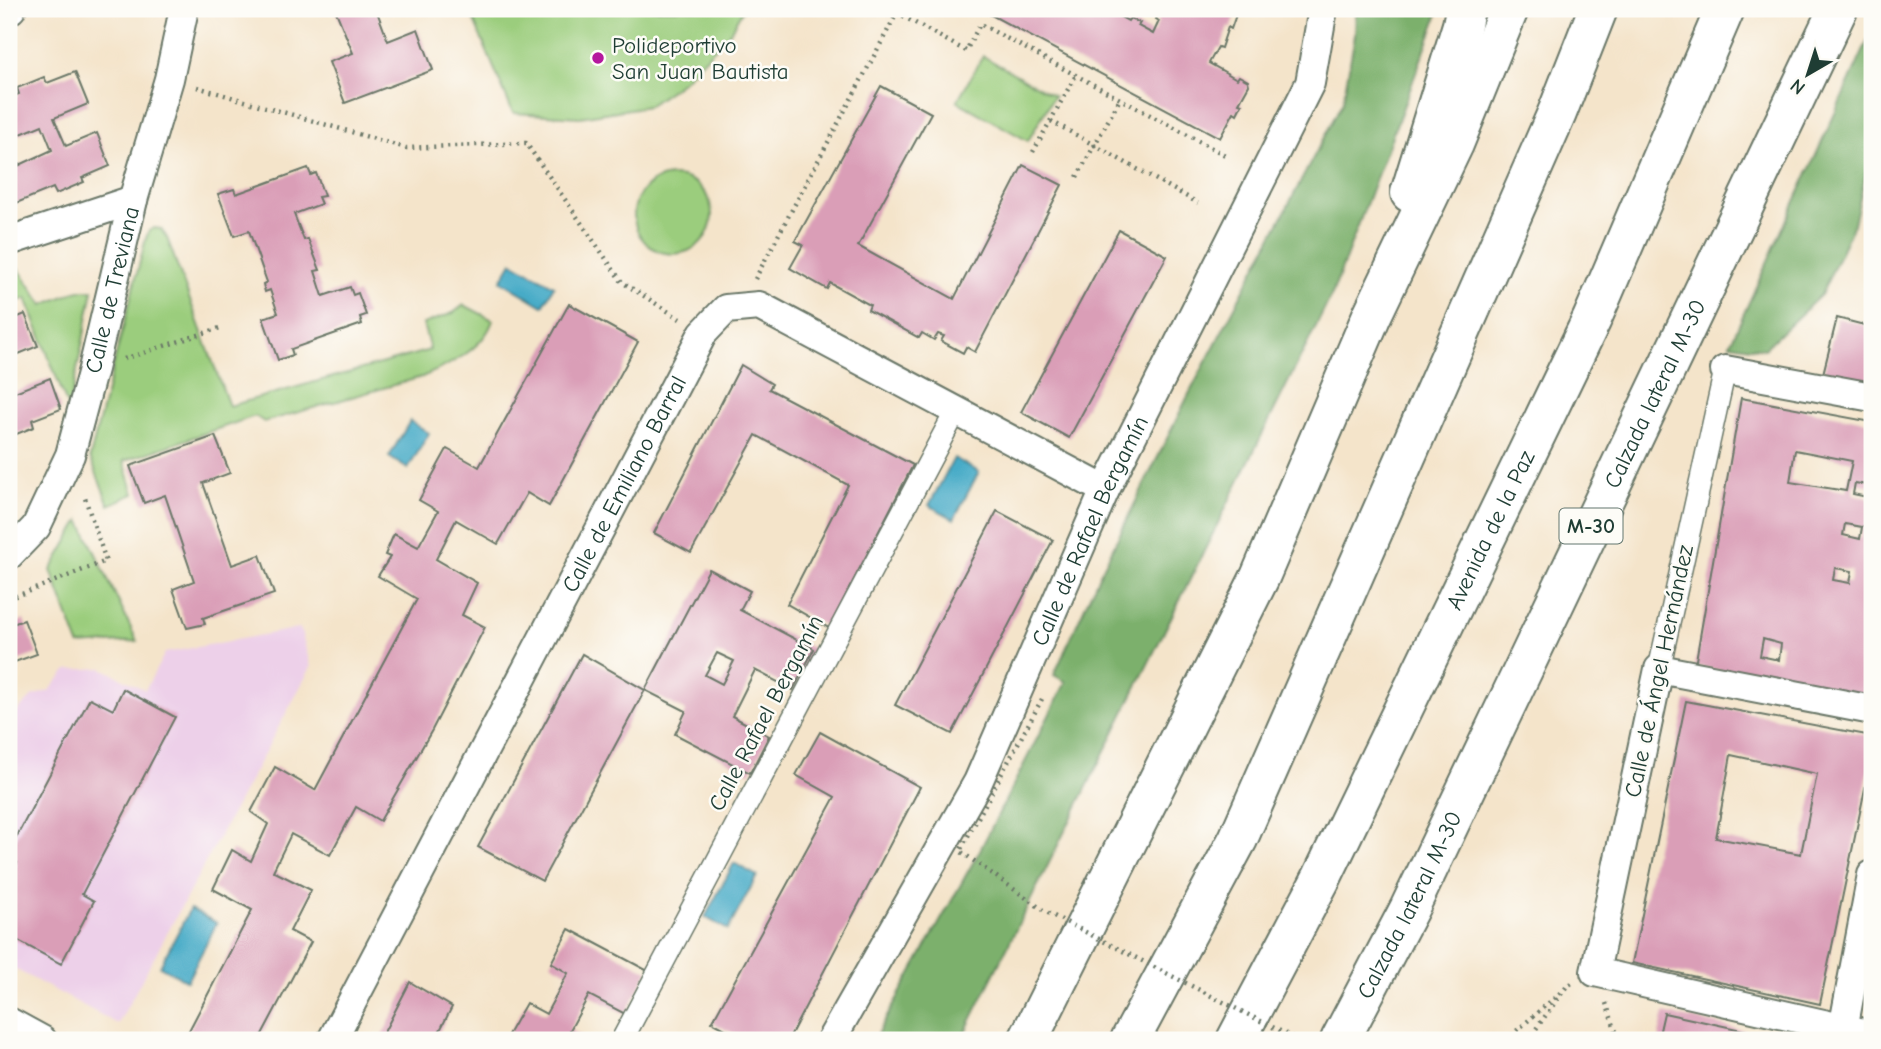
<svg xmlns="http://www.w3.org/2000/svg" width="1881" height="1049" font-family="'Comic Neue',sans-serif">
<rect width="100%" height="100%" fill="#fdfcf7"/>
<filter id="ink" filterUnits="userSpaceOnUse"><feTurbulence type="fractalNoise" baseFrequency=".0143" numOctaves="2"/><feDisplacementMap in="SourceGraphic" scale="14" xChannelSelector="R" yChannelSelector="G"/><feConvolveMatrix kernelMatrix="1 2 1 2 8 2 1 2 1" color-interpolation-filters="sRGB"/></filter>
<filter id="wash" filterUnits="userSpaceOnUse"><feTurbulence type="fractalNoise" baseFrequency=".00686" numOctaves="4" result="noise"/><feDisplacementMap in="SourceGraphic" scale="28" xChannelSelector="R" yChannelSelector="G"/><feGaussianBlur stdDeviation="1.57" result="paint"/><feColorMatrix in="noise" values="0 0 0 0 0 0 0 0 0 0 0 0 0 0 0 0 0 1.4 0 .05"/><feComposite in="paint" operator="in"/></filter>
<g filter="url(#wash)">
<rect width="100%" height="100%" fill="#f4e4ca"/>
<!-- built -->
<path fill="#edd0e9" d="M300,628L311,667L118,1024L9,966V719L33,696L50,690L67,670L102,668L145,690L165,653Z"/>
<!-- green -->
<g fill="#9bcd7d" stroke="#5d8558" stroke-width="2">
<path d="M469,9H743L729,34L682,82L648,106L580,117L513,113Z"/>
<path d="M983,56L1054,96L1028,141L957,101Z"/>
<circle cx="673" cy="215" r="39"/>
<path d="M154,228L161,229L167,238L229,406L430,350L423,324L453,313L464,305L493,320C484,349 448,366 422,377L264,422L255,416L124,461L134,494L109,505L90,457L146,238L149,231Z"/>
<path d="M9,258L12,259L43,305L79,290H93L69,410L26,298L9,305Z"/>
<path d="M80,520L137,641L79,645L51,570Z"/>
</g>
<!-- forest -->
<g fill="#7cb06c" stroke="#4e7650" stroke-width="2">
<path d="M1356,9H1438L1436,20L1333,292L961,1040H874L980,850L1066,682L1054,675L1097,580L1188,396L1343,101L1355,35Z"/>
<path d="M1872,32V146L1854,224L1821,295L1764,349L1730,344Z"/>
</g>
<!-- water -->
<g fill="#47abc7" stroke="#33747e" stroke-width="2">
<path d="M512,262L554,286L543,306L501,281Z"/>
<path d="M410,421L429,433L408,469L389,457Z"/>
<path d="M954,458L979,472L954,519L929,505Z"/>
<path d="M734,863L757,876L728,930L705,917Z"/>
<path d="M190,909L217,923L187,981L160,966Z"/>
</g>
<g id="blocks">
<!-- building -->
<g fill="#da9eb7" fill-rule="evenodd">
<path d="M335,9H376L388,41L418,29L433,70L345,103L329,62L353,53Z"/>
<path d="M980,9H1106L1128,21L1130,18L1140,23L1138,26L1153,34L1159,21L1156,19L1162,9H1238L1231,29L1228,27L1221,48L1218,47L1209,63L1237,79L1239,76L1248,81L1249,85L1239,103L1242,104L1237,114L1234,112L1220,138Z"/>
<path d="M75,72L88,104L54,118L66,146L97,133L110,166L82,178L84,182L56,194L53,188L9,206V170L52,150L42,125L9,139V98L19,94L17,88L44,77L47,83Z"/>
<path d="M881,86L931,113L858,246L954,299L1023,165L1062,185L975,352L966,347L963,353L941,341L944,336L938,334L934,340L922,333L919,338L868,310L870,305L830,283L827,289L790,268L803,245L795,241Z"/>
<path d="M308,168L311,175L316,173L324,196L318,197L321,204L294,214L304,240L308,239L320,270L315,271L323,296L350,287L353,295L358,293L366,315L360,317L362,324L291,349L293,355L278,360L263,318L278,313L270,290L265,292L263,284L267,282L249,231L234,236L218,194L234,189L236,194Z"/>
<path d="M1119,230L1167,256L1069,438L1021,412Z"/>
<path d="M569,304L638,342L549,506L527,493L498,544L456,520L436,559L477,583L462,615L485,627L432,730L380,821L356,807L330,855L291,834L273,871L311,890L290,931L311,942L259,1040H184L252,910L213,889L232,850L251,861L268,824L251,812L275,767L315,790L417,599L378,576L390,557L385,555L394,534L418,547L438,511L419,500L447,449L479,467Z"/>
<path d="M25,314L38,346L9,358V321Z"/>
<path d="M1837,318L1872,327V383L1823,374Z"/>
<path d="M741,365L772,384L769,389L913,465L829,628L787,604L848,485L756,435L691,553L654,533Z"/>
<path d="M9,376L15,392L50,378L61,409L32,420L34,427L9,437Z"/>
<path d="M1741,398L1872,422V486L1855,483L1853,494L1872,498V697L1695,666ZM1795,450L1852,461L1846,491L1790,482ZM1845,524L1862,527L1860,539L1843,535ZM1835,568L1852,571L1850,583L1833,580ZM1763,639L1781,644L1779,660L1760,656Z"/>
<path d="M215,436L230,473L203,483L232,565L260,555L274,594L203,618L205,624L187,628L173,589L194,581L165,495L144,503L130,466Z"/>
<path d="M997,511L1053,540L952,734L895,705Z"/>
<path d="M709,569L750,591L740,610L814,649L793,690L755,670L732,716L769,736L750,773L675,734L686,711L645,690L542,881L478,847L582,654L645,690ZM717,653L734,661L722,684L705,675Z"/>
<path d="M24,620L37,654L9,664V625Z"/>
<path d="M123,689L175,717L82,894L94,901L61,964L9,936V880L17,863L9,859V851L90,698L113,710Z"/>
<path d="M1686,701L1872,736V755L1820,1004L1632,963ZM1731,755L1817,774L1801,854L1716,838Z"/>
<path d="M820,732L920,787L788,1040H746L712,1022L835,797L796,775Z"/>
<path d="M569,929L648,971L625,1014L589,995L570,1030L589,1040H505L526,1003L546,1014L568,973L551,963Z"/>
<path d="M410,982L452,1007L435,1040H380Z"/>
<path d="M1664,1013L1783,1039V1040H1660L1658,1039Z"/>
</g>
</g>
</g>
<g filter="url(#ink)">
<use href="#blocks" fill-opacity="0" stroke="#6a7768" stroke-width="2"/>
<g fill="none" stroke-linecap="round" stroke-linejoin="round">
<!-- pedestrian casing -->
<g stroke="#6a7768" stroke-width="24">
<g id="pedestrian">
<path d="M1659,669L1725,370"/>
<path d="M622,1040L956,411"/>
</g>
</g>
<!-- minor casing -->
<g stroke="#6a7768" stroke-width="32">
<g id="minor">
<path d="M9,10L11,9"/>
<path d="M9,241L133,200"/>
<path d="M1725,370L1872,397"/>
<path id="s1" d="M9,555L36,527L70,455L93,369L133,200L169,79L184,9"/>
<path d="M1872,710L1659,669L1595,972L1872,1035"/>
<path d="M9,1022L42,1040"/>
<path id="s2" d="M332,1040L703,333L726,309L759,306L1105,490"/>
<path id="s3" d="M831,1040L978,782L1105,490L1310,83L1323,9"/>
<path d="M1841,1040L1872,875"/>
</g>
</g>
<!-- motorway casing -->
<g stroke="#6a7768" stroke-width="42">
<g id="motorway">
<path d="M1410,193L1462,25L1465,9"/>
<path d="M1028,1040L1260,577L1372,315L1454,144L1509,9"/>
<path d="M1130,1040L1238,839L1557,113L1598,9"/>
<path id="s4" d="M1236,1040L1322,877L1592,319L1725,9"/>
<path id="s5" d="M1340,1040L1409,909L1838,9"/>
</g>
</g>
<!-- path -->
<g stroke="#6a7768" stroke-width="4.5" stroke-dasharray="2 5" stroke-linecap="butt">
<path d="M197,87L406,148L526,143L622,282L680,319"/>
<path d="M1051,121L1198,203"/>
<path d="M1033,152L1076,75"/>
<path d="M1077,177L1120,99"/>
<path d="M755,279L897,13L966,51L980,24L1225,155"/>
<path d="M124,359L223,327"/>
<path d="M9,599L106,561L84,495"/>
<path d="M1606,1003L1619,1040"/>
<path d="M1531,1036L1549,1040"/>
<path d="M1506,1040L1561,992"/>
<path d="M1528,1040L1567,986L1572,983"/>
</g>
<!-- pedestrian -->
<use href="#pedestrian" stroke="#fff" stroke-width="21"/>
<!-- minor -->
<use href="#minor" stroke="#fff" stroke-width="28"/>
<!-- motorway -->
<use href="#motorway" stroke="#fff" stroke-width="38"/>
<!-- path-bridge -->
<path stroke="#6a7768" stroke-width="4.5" stroke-dasharray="2 5" stroke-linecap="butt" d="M1042,699L960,851L1046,912L1298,1040"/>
</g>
</g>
<!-- markers -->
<circle fill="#b5179e" stroke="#fdfcf7" stroke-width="2.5" cx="598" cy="58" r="7"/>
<g text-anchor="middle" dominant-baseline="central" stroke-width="5" stroke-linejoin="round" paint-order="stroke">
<!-- shield labels -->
<rect fill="#fdfcf7" stroke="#62766e" stroke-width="2" x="1559.5" y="508.5" width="63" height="35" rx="5"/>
<g font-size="21" font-weight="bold" fill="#1f3d34">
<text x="1591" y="526">M-30</text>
</g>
<!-- poi labels -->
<g font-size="23" fill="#1f3d34" stroke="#fdfcf7" text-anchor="start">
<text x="612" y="45">Polideportivo<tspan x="612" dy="26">San Juan Bautista</tspan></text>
</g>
<!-- street labels -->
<g font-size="23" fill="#1f3d34" stroke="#fdfcf7">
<text stroke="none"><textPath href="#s1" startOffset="289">Calle de Treviana</textPath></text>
<text stroke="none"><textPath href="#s5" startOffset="719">Calzada lateral M-30</textPath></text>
<text stroke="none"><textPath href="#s2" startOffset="628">Calle de Emiliano Barral</textPath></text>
<text stroke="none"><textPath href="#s4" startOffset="570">Avenida de la Paz</textPath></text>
<text stroke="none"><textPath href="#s3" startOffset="572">Calle de Rafael Bergamín</textPath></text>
<text transform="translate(1659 671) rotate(-78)">Calle de Ángel Hernández</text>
<text transform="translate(766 713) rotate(-62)">Calle Rafael Bergamín</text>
<text stroke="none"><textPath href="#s5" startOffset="152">Calzada lateral M-30</textPath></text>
</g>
</g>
<!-- margin -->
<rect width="1881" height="1049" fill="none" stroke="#fdfcf7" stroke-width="35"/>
<!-- north arrow -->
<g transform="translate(1808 74) rotate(219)" stroke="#fdfcf7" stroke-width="5" paint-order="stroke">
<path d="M0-5L12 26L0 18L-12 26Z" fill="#1f3d34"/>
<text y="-10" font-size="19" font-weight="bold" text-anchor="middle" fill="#1f3d34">N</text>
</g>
</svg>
